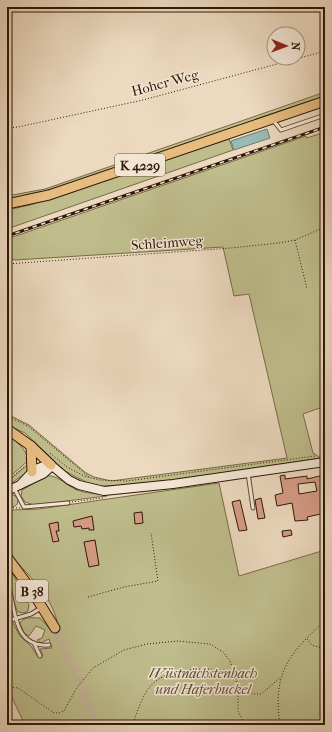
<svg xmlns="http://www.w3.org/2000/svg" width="332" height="732" font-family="'IM FELL French Canon',serif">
<rect width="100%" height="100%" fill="#ecd9bf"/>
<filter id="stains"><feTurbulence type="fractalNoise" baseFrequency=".005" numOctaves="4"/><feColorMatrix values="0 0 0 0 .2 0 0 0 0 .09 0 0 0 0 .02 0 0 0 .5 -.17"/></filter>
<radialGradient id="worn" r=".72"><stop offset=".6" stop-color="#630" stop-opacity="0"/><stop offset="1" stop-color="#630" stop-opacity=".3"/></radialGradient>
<!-- green -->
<g fill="#bfbd8c" stroke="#776a48">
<path d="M325,92V96L47,192L7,200V196L45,189Z"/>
<path d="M325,132V406L303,414L313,453L321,458L142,485L100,486L86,482L65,471L25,433L7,425V414L29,425L86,473L94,477L111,481L287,458L249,294L234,296L223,247L15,260L7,258V239L306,136L307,138Z"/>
<path d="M229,139L233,150L7,229V210L30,205Z"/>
<path d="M7,434C16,440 26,450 29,460L7,479Z"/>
<path d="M27,465L29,469L23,475L7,486V482Z"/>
<path d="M46,476C57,474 67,486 77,490C87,494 98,493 107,496L34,505L25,502L21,496L22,490Z"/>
<path d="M219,483L239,576L325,550V725H25L7,687V622L12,621L20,636L31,646L38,657L43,655L40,649L52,648L49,639L41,643L37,640L42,638L45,630L36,626L29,636L24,633L20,623C24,616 33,618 40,618L51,630L58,625C51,592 26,575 7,550L8,512L14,510L39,509Z"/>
<circle cx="12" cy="501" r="6"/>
<path d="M7,563L29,605L28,611L24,613L18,612L16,608L7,577Z"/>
</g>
<!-- water -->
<path fill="#99bab5" stroke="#6f796f" d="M267,129L270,138L234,150L231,141Z"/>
<!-- building -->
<g fill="#d79c86" stroke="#2f1705" fill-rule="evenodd">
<path d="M285,475V479L307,476V479L324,475L325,513L307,517L308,520L295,521L292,503L277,506L275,495L283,493L280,476ZM315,482L317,491L299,494L298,484Z"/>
<path d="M261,498L265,518L258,519L255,500Z"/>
<path d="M240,500L247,530L239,531L232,502Z"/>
<path d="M142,512L143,523L135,524L134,513Z"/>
<path d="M92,516L94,530H89V528L82,529L81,526L74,527L73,521Z"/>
<path d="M58,522L59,531H56L59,541L53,542L49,524Z"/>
<path d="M291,530L292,535L283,537L282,531Z"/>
<path d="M95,540L99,565L89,567L84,542Z"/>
</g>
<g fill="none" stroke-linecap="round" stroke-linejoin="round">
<!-- primary-tunnel -->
<path stroke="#c6b29a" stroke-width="9" stroke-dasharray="9 4.5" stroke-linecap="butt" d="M55,628L78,676L95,725"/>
<!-- lane casing -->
<g stroke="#5e4834" stroke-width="5">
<g id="lane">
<path d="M273,120L281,130L325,115"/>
<path d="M248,473L253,508"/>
<path d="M14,488L24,507L68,503"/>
<path d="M7,581C16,605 11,648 49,645"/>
<path d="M7,621L31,614L41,608"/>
<path d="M34,643L40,656"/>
</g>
</g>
<!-- secondary casing -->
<g stroke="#2f1705" stroke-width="10">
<g id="secondary">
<path d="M21,484C30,474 37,465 51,465L69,480L79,485L104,491L173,484L325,462"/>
<path d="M7,491L43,474L52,466"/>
</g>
</g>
<!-- primary casing -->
<g stroke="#2f1705" stroke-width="11">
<g id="primary">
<path d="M7,204L49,195L325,101"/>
<path d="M7,429L31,446L51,465"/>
<path d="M31,446L32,472"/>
<path d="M7,557L30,588L55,628"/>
</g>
</g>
<!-- path -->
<g stroke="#2f1705" stroke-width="1" stroke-dasharray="1 2" stroke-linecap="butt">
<path d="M7,109L9,128"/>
<path d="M7,128L18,127L143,100L318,53L325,47"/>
<path d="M295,240L307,289"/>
<path d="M7,264L231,248L279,243L295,240L325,227"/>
<path d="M7,416L28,426L89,477"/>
<path d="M50,453L67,467L84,476L100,480L127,481L315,456"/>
<path d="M7,481L24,467"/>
<path d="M72,502L103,498"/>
<path d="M7,508H20"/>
<path d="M88,597L124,587L158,581L151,533"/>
<path d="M307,639L312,645L325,649"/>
<path d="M238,686L253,694H261L280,678"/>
<path d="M7,687L18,688L54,713H59L64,711L76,689L93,668L124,650L147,644L178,641L210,644L223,652L230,661L234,672L238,686V711L245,725"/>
<path d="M132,725C137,714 141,698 149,688C165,666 209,668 234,671"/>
<path d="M280,725C275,689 279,667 305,640C312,633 317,627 325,621"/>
</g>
<!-- lane -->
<use href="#lane" stroke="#f3e6d5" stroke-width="3"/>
<!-- secondary -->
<use href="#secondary" stroke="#f3e6d5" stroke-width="8"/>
<!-- primary -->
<use href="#primary" stroke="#e6bc80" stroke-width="9"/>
<!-- rail casing -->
<g stroke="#2f1705" stroke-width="3">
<path id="rail" d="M7,236L325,127"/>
</g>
<!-- rail -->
<use href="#rail" stroke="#f3e6d5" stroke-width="1.5" stroke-dasharray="4.5" stroke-linecap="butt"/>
</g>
<g text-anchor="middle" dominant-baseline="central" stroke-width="3" stroke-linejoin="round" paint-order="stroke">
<!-- shield labels -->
<g fill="#f3e6d5" stroke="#6a5543" stroke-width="1">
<rect x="115" y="154" width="50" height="22" rx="3"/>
<rect x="16" y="580" width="32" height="22" rx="3"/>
</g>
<g font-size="13" font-weight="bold" fill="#2f1705">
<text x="140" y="165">K 4229</text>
<text x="32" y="591">B 38</text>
</g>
<!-- street labels -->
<g font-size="14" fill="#2f1705" stroke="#f3e6d5">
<text transform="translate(165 83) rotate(-15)">Hoher Weg</text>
<text transform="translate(167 243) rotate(-4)">Schleimweg</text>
</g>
<!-- park labels -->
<g font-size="14" font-style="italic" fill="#5a492e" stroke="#f3e6d5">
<text x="203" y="673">Wüstnächstenbach<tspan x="203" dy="16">und Haferbuckel</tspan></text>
</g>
</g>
<!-- margin -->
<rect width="332" height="732" fill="none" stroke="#ecd9bf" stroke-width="24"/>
<rect x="8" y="8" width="316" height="716" fill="none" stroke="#2f1705" stroke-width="2"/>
<rect x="12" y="12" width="308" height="708" fill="none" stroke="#2f1705"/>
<!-- north arrow -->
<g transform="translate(286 46) rotate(91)"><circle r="19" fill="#f3e6d5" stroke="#a59382"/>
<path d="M0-3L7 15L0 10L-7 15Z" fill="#8f2418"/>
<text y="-6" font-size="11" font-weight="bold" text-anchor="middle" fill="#2f1705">N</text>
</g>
<rect width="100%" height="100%" filter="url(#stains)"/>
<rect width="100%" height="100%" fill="url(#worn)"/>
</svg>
